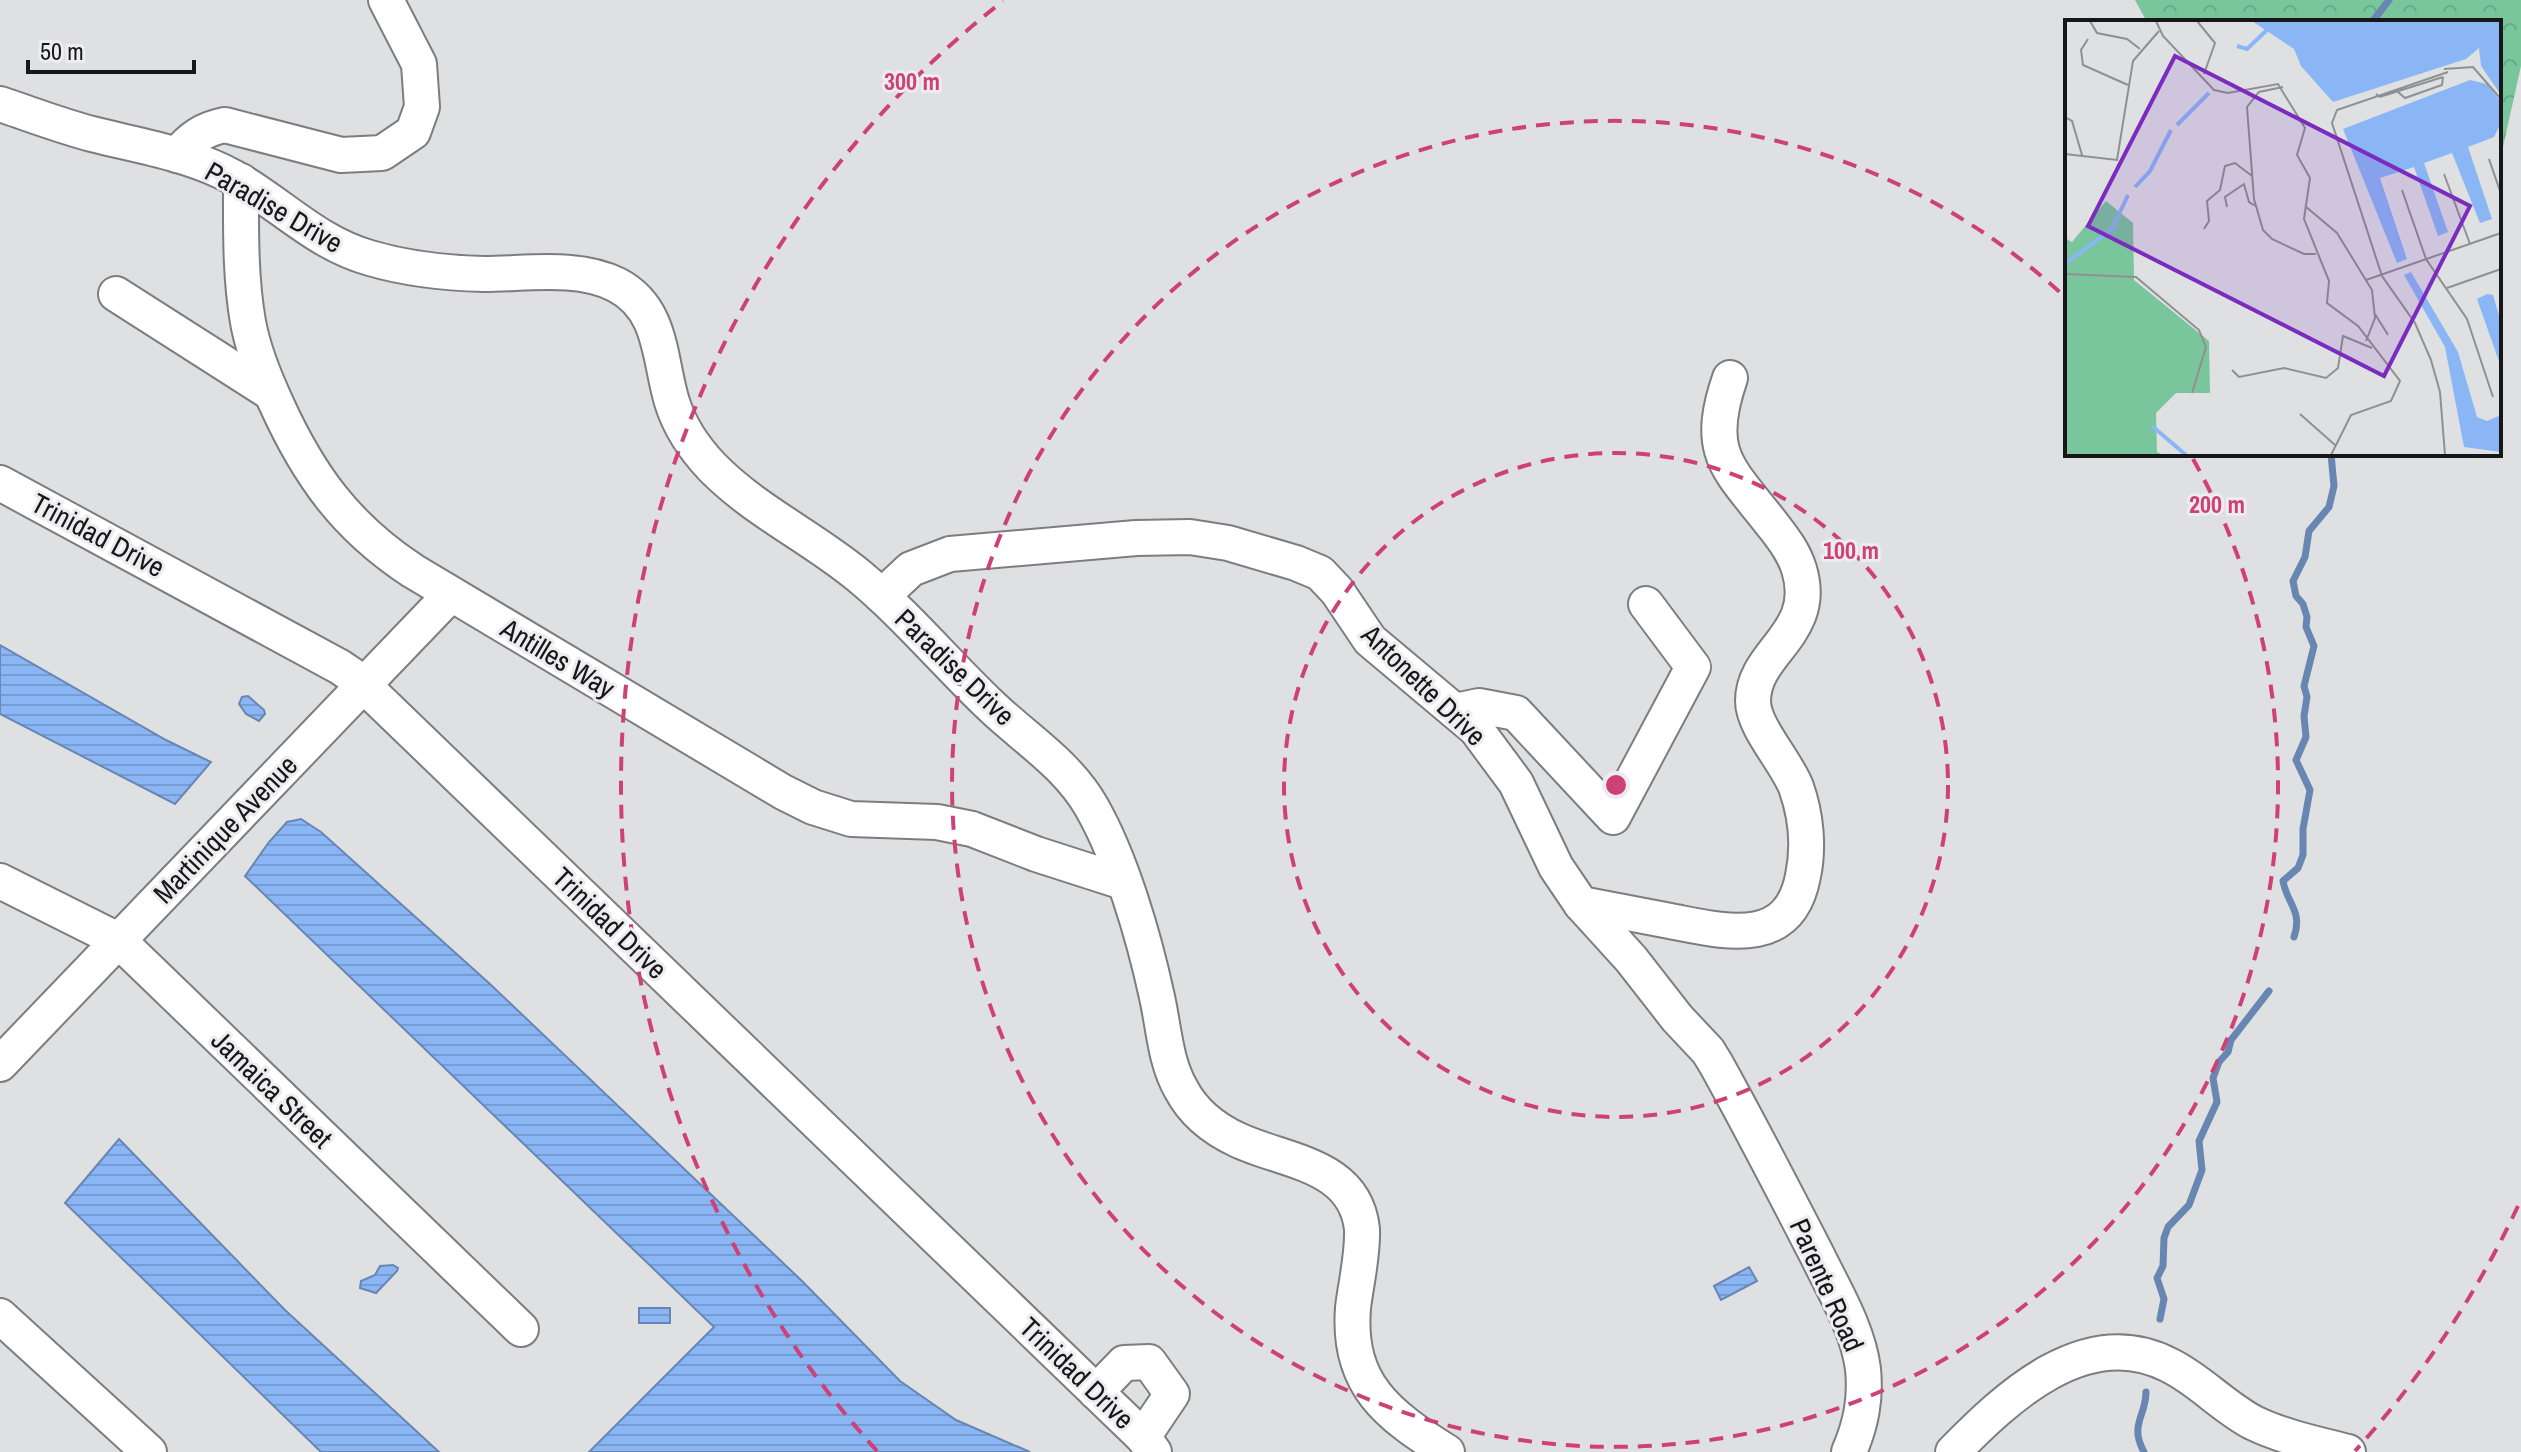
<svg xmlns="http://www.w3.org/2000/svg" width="2521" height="1452" font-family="'Archivo Narrow',sans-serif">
<defs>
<pattern id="park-crowns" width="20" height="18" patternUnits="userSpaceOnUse" patternTransform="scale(2)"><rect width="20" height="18" fill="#79c69d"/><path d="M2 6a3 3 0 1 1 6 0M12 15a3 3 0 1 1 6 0" fill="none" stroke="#68a986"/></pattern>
<pattern id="water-rules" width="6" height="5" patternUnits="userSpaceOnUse" patternTransform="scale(2)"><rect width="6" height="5" fill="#8ab6f5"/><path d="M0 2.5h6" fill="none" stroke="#769cd1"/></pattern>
</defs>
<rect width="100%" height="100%" fill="#dfe0e2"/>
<!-- park -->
<path fill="url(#park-crowns)" d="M2135,0H2521V66L2499,165V22H2147Z"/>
<!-- water -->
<g fill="url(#water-rules)" stroke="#6886b2" stroke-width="2">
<path d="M0,645L166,740L211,762L175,804L0,714Z"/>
<path d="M248,696L264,710L265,714L259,721L246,714L239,704L242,697Z"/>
<path d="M301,819L321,832L490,984L802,1281L900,1381L956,1420L1030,1452H589L714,1327L245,876L269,842L287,822Z"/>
<path d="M119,1139L285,1310L439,1452H321L65,1203Z"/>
<path d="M393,1265L398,1268L397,1271L376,1293L360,1288L361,1281L375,1275L380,1266Z"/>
<path d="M1749,1267L1757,1281L1721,1300L1714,1286Z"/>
<rect x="639" y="1308" width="31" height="15"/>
</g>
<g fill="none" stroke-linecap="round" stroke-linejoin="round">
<!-- stream -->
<g stroke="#6886b2" stroke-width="7">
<path d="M2372,22L2389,0"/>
<path d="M2294,937C2303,911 2287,904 2283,881L2298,868L2303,855V829L2310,790L2296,760L2306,737L2304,716L2307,697L2304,686L2314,646L2306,627L2307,617L2303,604L2296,596L2293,581L2305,557L2309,531L2329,507L2334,486L2331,454"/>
<path d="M2160,1319L2164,1299L2157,1278L2163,1266L2164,1238L2168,1227L2189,1205L2202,1170L2199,1141L2217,1102L2213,1078L2219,1062L2228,1052L2231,1040L2269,991"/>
<path d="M2144,1452C2129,1425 2146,1416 2146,1392"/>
</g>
<!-- minor casing -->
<g stroke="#7d7d7f" stroke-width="38">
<g id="minor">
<path d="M0,104C30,114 61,126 92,134C135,145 180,152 221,171C274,196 312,242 370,258C407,269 445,273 484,274C526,274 578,265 617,285C663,309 659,360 672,402C680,428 694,448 712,467C755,511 812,537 859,576C906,615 945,662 989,704C1024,738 1066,763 1091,806C1121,858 1144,937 1157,997C1164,1028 1165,1061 1181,1089C1193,1112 1214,1129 1238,1140C1285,1162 1355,1164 1362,1229C1363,1256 1356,1282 1353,1308C1347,1385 1388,1415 1447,1452"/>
<path d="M177,155C191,138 204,129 225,125L341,155L382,153L413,132L422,107L419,64L386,0"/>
<path d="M241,181C241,228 240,276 248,322C253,350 264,377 276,403C309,476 346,527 413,571L783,792L813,807L851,819L937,822L972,829L1036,854L1123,882"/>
<path d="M116,294L271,393"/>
<path d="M0,483L340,667L356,678L1143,1437L1154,1452"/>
<path d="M882,596L911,569L950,554L1136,538L1190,537L1228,543L1296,563L1320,573L1337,591L1370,640L1476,729L1516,783L1556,867L1581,904L1631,959L1677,1018L1708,1051L1716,1064C1751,1127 1784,1191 1817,1255C1834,1290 1858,1329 1863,1369C1866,1399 1861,1424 1849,1452"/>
<path d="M1455,711L1479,706L1516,713L1613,817L1693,667L1646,604"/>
<path d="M0,881L118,940L521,1329"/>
<path d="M1581,904C1611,910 1640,915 1670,921C1723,931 1789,950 1803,876C1809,847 1806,815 1796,787C1786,761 1753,727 1753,701C1753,651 1819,634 1799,569C1794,553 1785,541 1775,528C1730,469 1703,456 1730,378"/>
<path d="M0,1064L451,594"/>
<path d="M0,1316L149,1452"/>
<path d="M1096,1392L1124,1363L1149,1362L1172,1394L1143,1437"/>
<path d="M1953,1452C2007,1397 2086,1322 2169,1365C2200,1380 2223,1407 2254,1423C2283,1437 2317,1444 2348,1452"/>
</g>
</g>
<!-- minor -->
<use href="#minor" stroke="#fff" stroke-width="34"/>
</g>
<!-- distance rings -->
<g fill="none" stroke="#cd4176" stroke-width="4" stroke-dasharray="14 10">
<circle cx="1616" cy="785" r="332"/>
<path d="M2193 459A663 663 0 1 1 2064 296"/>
<path d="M2518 1206A995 995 0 0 1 2355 1451M877 1451A995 995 0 0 1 1003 1"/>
</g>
<g text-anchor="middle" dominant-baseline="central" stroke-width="6" stroke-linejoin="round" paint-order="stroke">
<!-- street labels -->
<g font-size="28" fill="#171717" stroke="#ededef">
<text transform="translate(274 207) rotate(30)">Paradise Drive</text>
<text transform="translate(98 535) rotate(28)">Trinidad Drive</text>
<text transform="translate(558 658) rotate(31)">Antilles Way</text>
<text transform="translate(955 667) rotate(44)">Paradise Drive</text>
<text transform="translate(1424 685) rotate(44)">Antonette Drive</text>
<text transform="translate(225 829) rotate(-46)">Martinique Avenue</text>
<text transform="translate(610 923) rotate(44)">Trinidad Drive</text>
<text transform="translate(272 1089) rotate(44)">Jamaica Street</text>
<text transform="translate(1827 1285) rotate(66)">Parente Road</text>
<text transform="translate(1077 1373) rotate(44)">Trinidad Drive</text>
</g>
</g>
<!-- overview -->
<g transform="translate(2065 20)">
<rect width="436" height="436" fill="#dfe0e2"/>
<path d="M41,181L68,203L69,260L144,321L145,373H111L91,393L92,432L98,435H0V218L7,222Z" fill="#79c69d"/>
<path d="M187,1H436V75L416,46L414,28L401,39L268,82L236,46L229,29ZM405,60L422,64L436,82V103L429,117L403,127L427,199L415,203L387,133L359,143L383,212L373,216L349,147L315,158L342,239L332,243L278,109ZM346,252L393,332L412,397L422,401L436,395V432L399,427L380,327L339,255ZM422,274L428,275L436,302V347L412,279Z" fill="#8ab6f5"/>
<path fill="none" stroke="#8ab6f5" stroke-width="4" d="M172,26L182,29L202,10M112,105L144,73M70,167L85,151L106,110M0,244L47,209L63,175M87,406L121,435"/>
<path fill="none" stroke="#8f9091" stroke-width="2" d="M25,1L32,13L62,19L75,29M91,1L98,16L149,70L163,73L213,64L240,108L232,135L245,158L239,199L264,261L262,283L293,306L335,361L326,381L286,395L266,435M132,1L150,23L139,54M23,19L16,30L18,45L63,65M379,49L408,47L435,78M218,67L194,72L182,87L189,179L198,210L207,219L239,234H251M333,72L340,78L377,65L378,57M311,74L315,77L378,57M0,97L7,101L17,135M0,134L52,140L68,41L94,11M424,139L436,174M379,154L405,224M337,170L361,239L402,299L428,377M240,186L272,213L307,270L310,298L301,321M162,187L160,177L179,164L184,182L191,186M139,209L144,201L142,181L155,170L160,146L170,143L187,156M0,254L71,257L134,310L141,327L127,373M301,260L436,213M382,268L436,249M310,294L323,315M167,350L174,357L219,348L261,358L273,348L278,316L307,328M235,394L270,425M380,435L375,372L366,340L350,303L317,256L267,103L272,90L383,52"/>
<path fill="#7b2cbf" fill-opacity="0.15" stroke="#7b2cbf" stroke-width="4" d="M110,36L405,186L319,356L23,206Z"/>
<rect width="436" height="436" fill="none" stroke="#171717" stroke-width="4"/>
</g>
<circle cx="1616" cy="785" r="12" fill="#cd4176" stroke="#ededef" stroke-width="4"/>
<g font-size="24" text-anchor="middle" font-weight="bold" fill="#cd4176" stroke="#ededef" stroke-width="6" stroke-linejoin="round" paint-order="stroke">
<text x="912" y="90">300 m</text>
<text x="2217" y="513">200 m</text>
<text x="1851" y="559">100 m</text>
</g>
<!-- scale -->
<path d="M28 60v12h166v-12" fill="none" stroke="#171717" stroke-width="4"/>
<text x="40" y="60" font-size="24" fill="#171717" stroke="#ededef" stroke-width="6" paint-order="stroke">50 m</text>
</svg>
